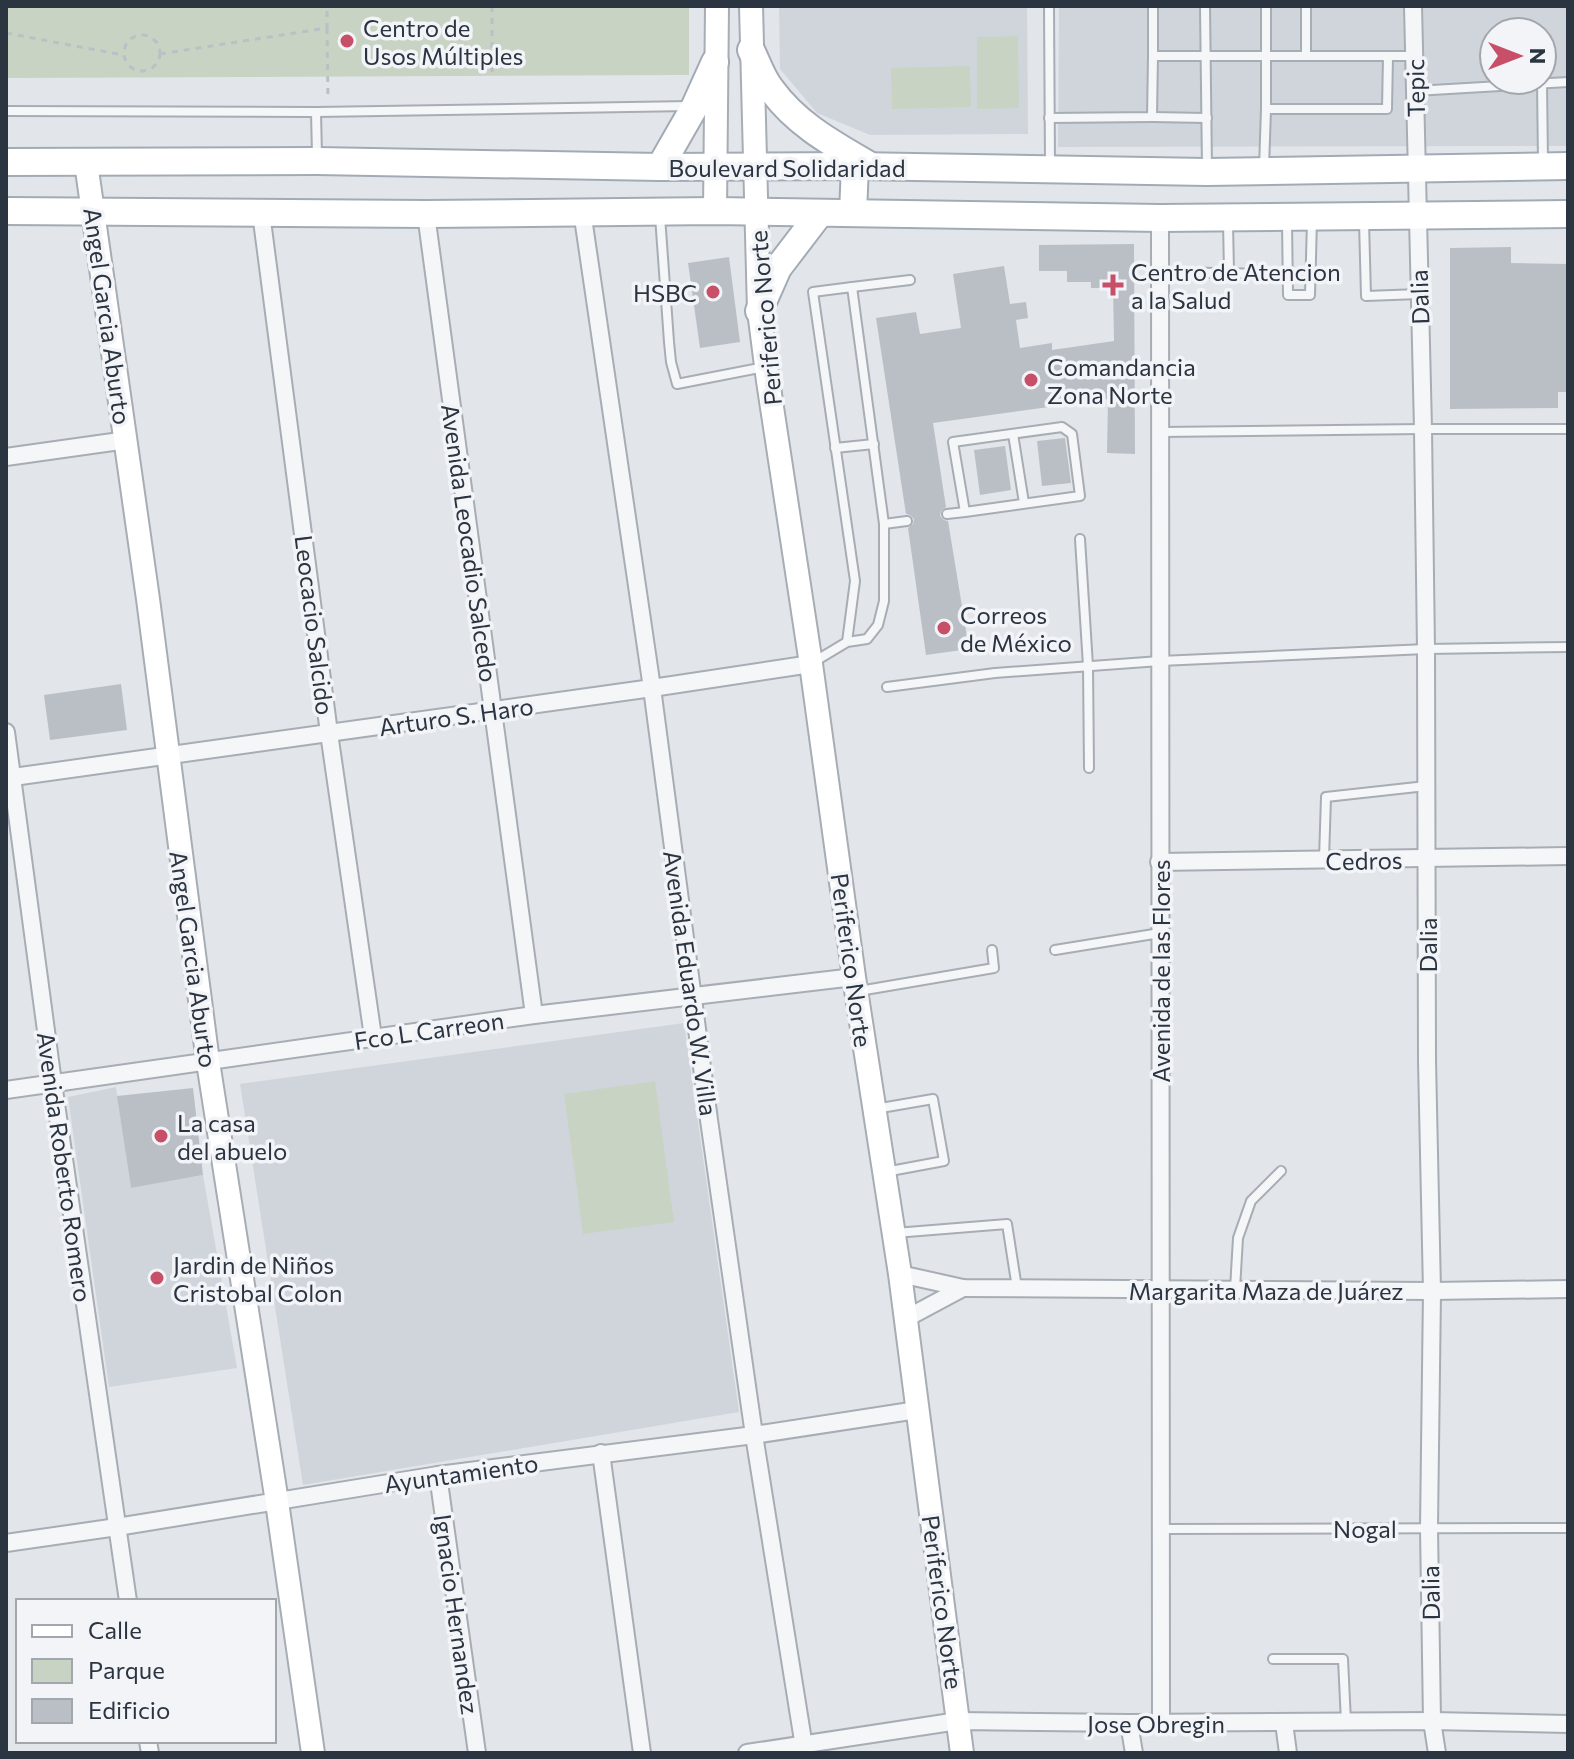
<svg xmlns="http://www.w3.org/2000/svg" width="1574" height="1759" font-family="Commissioner,sans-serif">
<rect width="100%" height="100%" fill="#e2e6ea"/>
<!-- built -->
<g fill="#d0d5db" fill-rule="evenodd">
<path d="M779,6H1027L1028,134L870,135L817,113L780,69Z"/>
<path d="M1059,6H1568V146L1058,147ZM1494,32H1542V80H1494Z"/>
<path d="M684,1023L739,1412L303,1485L240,1084Z"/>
<path d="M116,1087L131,1188L203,1175L237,1368L109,1387L68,1097Z"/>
</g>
<!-- green -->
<g fill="#c8d3c4">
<path d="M6,6H689V75L6,78Z"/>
<path d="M1018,36L1019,108L977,109V37Z"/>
<path d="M970,66L971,107L892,109L891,68Z"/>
<path d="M655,1081L674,1222L583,1234L564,1094Z"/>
</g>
<!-- building -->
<g fill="#babfc6">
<path d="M1134,244L1135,454L1107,453L1108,399L933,423L946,507L941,511L940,516L944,520L948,521L969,649L926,655L908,528L913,524L914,519L910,515L906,514L876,318L916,312L920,334L961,328L953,274L1004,266L1010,304L1026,302L1028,318L1016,320L1020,348L1052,343V350L1114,341L1113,288H1091V282H1067V271H1039V245Z"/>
<path d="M1511,247V263L1568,264V392H1558V408L1450,409V248Z"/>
<path d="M729,257L740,342L700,348L688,263Z"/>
<path d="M1065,438L1071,483L1042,486L1037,441Z"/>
<path d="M1005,446L1011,490L980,495L974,450Z"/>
<path d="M121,684L127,730L50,740L44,695Z"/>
<path d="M193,1088L203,1175L131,1188L117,1096Z"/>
</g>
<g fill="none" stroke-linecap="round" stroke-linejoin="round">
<!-- lane casing -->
<g stroke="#a7adb4" stroke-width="12">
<g id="lane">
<path d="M1049,6L1050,165"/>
<path d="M1153,6V56H1414"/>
<path d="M1205,6L1207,169"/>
<path d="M1266,6V109H1387L1388,56"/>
<path d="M1306,6V56"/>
<path d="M1542,82L1543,162"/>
<path d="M1415,91L1568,82"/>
<path d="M6,111L316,112L690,106"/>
<path d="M316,112L317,155"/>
<path d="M1152,117L1207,118"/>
<path d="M1049,118L1152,117L1153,56"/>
<path d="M1264,168L1266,109"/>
<path d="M660,216L669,342L671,362L677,384L765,367"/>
<path d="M1364,221L1366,296L1419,294"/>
<path d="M1228,222L1229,272"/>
<path d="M1287,222L1288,295H1310L1312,220"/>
<path d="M1160,272L1272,274"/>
<path d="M852,287L910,280"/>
<path d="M1161,432L1423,429H1568"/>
<path d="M1013,434L1024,503"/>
<path d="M835,448L874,444"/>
<path d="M947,514L965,512L1080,496L1072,434L1062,427L953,442L965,512"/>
<path d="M884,524L907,521"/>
<path d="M1080,539L1088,666L1089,768"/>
<path d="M812,663L847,642L867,639L878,625L884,601V524L852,287L813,292L855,581L847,642"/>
<path d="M887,687L995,673L1160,661L1426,649L1568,647"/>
<path d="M1324,859L1326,797L1426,786"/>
<path d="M1055,950L1160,933"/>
<path d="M859,991L994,968L992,950"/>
<path d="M875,1109L933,1099L944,1161L885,1172"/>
<path d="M895,1233L1007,1224L1017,1288"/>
<path d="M1235,1289L1238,1238L1251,1201L1281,1171"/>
<path d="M1162,1529L1568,1528"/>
<path d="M1273,1659H1343L1346,1722"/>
</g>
</g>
<!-- street casing -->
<g stroke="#a7adb4" stroke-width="20">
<g id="street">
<path d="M1413,6L1423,429L1426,649L1427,1061L1432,1291L1429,1528L1432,1721L1437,1753"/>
<path d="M582,211L652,688L709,1120L754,1435L805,1753"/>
<path d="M261,213L329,733L373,1037"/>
<path d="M426,214L534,1015"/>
<path d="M1160,218L1161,1723"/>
<path d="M6,457L127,440"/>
<path d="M6,732L53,1083L128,1601"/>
<path d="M6,778L652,688L811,664"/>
<path d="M1159,862L1568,856"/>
<path d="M6,1090L534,1015L854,977"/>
<path d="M900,1274L963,1288L1432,1291L1568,1289"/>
<path d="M905,1319L963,1288"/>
<path d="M601,1453L642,1753"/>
<path d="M438,1475L477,1753"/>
<path d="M6,1543L117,1527L438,1475L754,1435L917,1410"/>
<path d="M1129,1723L1134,1753"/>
<path d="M1284,1723L1288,1753"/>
<path d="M148,1741L150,1753"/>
<path d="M747,1753L958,1721L1129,1723L1432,1721L1568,1724"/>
</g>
</g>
<!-- secondary casing -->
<g stroke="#a7adb4" stroke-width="26">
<g id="secondary">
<path d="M751,6L759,311L768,381L811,664L854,977L900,1274L962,1753"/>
<path d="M86,163L148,599L208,1062L277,1502L313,1753"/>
<path d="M715,211L717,6"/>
</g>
</g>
<!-- primary casing -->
<g stroke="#a2abb5" stroke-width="30">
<g id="primary">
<path d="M751,50C757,62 762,78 771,89C796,124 833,144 869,165"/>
<path d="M6,162L317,161L660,167L855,166L1207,172L1568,166"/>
<path d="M660,167L695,106L715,62"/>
<path d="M6,211L426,214L715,211L1160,218L1568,214"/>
<path d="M853,213L855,166"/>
<path d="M759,311L778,268L820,213"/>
</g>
</g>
<!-- path -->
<g stroke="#bcc0c5" stroke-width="3" stroke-dasharray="6 6" stroke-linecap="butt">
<path d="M492,6V75"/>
<path d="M327,28L328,100"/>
<path d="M6,33L123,55"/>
<circle cx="142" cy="53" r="18"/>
<path d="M160,54L327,28V6"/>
</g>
<!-- lane -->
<use href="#lane" stroke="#f5f6f8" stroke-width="8"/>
<!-- street -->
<use href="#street" stroke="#f5f6f8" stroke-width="16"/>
<!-- secondary -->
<use href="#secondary" stroke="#fff" stroke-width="22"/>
<!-- primary -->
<use href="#primary" stroke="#fff" stroke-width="26"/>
</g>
<!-- markers -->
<g fill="#c74f68" stroke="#f2f4f7" stroke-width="3">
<circle cx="347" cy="41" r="8"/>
<path d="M1109 273h8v8h8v8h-8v8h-8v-8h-8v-8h8z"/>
<circle cx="713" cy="292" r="8"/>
<circle cx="1031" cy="380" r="8"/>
<circle cx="944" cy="628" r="8"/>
<circle cx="161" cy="1136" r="8"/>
<circle cx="157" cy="1278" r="8"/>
</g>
<g text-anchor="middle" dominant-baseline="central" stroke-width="7" stroke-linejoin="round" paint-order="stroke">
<!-- poi labels -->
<g font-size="24" fill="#2b3441" stroke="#f2f4f7" text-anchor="start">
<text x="363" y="27">Centro de<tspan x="363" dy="28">Usos Múltiples</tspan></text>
<text x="1131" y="271">Centro de Atencion<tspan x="1131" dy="28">a la Salud</tspan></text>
<text x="697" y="292" text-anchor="end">HSBC</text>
<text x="1047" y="366">Comandancia<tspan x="1047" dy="28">Zona Norte</tspan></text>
<text x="960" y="614">Correos<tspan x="960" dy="28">de México</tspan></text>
<text x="177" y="1122">La casa<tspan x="177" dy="28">del abuelo</tspan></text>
<text x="173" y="1264">Jardin de Niños<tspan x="173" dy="28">Cristobal Colon</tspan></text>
</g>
<!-- street labels -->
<g font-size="24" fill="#2b3441" stroke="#f2f4f7">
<text transform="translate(1415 88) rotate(-91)">Tepic</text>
<text x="787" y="167">Boulevard Solidaridad</text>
<text transform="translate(1419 297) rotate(-92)">Dalia</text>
<text transform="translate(108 316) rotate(82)">Angel Garcia Aburto</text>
<text transform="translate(765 318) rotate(-95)">Periferico Norte</text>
<text transform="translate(470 543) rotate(82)">Avenida Leocadio Salcedo</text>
<text transform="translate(315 625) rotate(83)">Leocacio Salcido</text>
<text transform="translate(456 716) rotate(-8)">Arturo S. Haro</text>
<text transform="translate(1364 860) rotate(-1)">Cedros</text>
<text transform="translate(1427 945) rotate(-90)">Dalia</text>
<text transform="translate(194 959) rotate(82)">Angel Garcia Aburto</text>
<text transform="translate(852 960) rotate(82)">Periferico Norte</text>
<text transform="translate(1160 971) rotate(-90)">Avenida de las Flores</text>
<text transform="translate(691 983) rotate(82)">Avenida Eduardo W. Villa</text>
<text transform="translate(429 1030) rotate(-8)">Fco L Carreon</text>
<text transform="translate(65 1167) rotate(82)">Avenida Roberto Romero</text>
<text x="1266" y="1290">Margarita Maza de Juárez</text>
<text transform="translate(461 1473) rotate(-8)">Ayuntamiento</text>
<text x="1365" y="1528">Nogal</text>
<text transform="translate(1430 1593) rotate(-91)">Dalia</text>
<text transform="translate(943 1602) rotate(82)">Periferico Norte</text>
<text transform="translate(457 1614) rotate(82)">Ignacio Hernandez</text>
<text x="1156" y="1723">Jose Obregin</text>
</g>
</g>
<!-- border -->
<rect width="1574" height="1759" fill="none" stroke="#2b3441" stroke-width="16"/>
<!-- legend -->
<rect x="16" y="1599" width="260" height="144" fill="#f2f4f7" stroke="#a2a7ae" stroke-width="2"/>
<rect x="32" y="1625" width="40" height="12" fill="#ffffff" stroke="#a2a7ae" stroke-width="2"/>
<text x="88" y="1639" font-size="24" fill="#2b3441">Calle</text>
<rect x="32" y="1659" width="40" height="24" fill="#c8d3c4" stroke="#a2a7ae" stroke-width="2"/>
<text x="88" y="1679" font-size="24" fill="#2b3441">Parque</text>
<rect x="32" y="1699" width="40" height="24" fill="#babfc6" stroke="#a2a7ae" stroke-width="2"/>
<text x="88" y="1719" font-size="24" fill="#2b3441">Edificio</text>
<!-- north arrow -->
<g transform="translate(1518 56) rotate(90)"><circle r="38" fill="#f2f4f7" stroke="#a2a7ae" stroke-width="2"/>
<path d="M0-6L14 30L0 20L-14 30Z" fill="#c74f68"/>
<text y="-12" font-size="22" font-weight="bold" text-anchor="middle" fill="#2b3441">N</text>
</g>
</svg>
